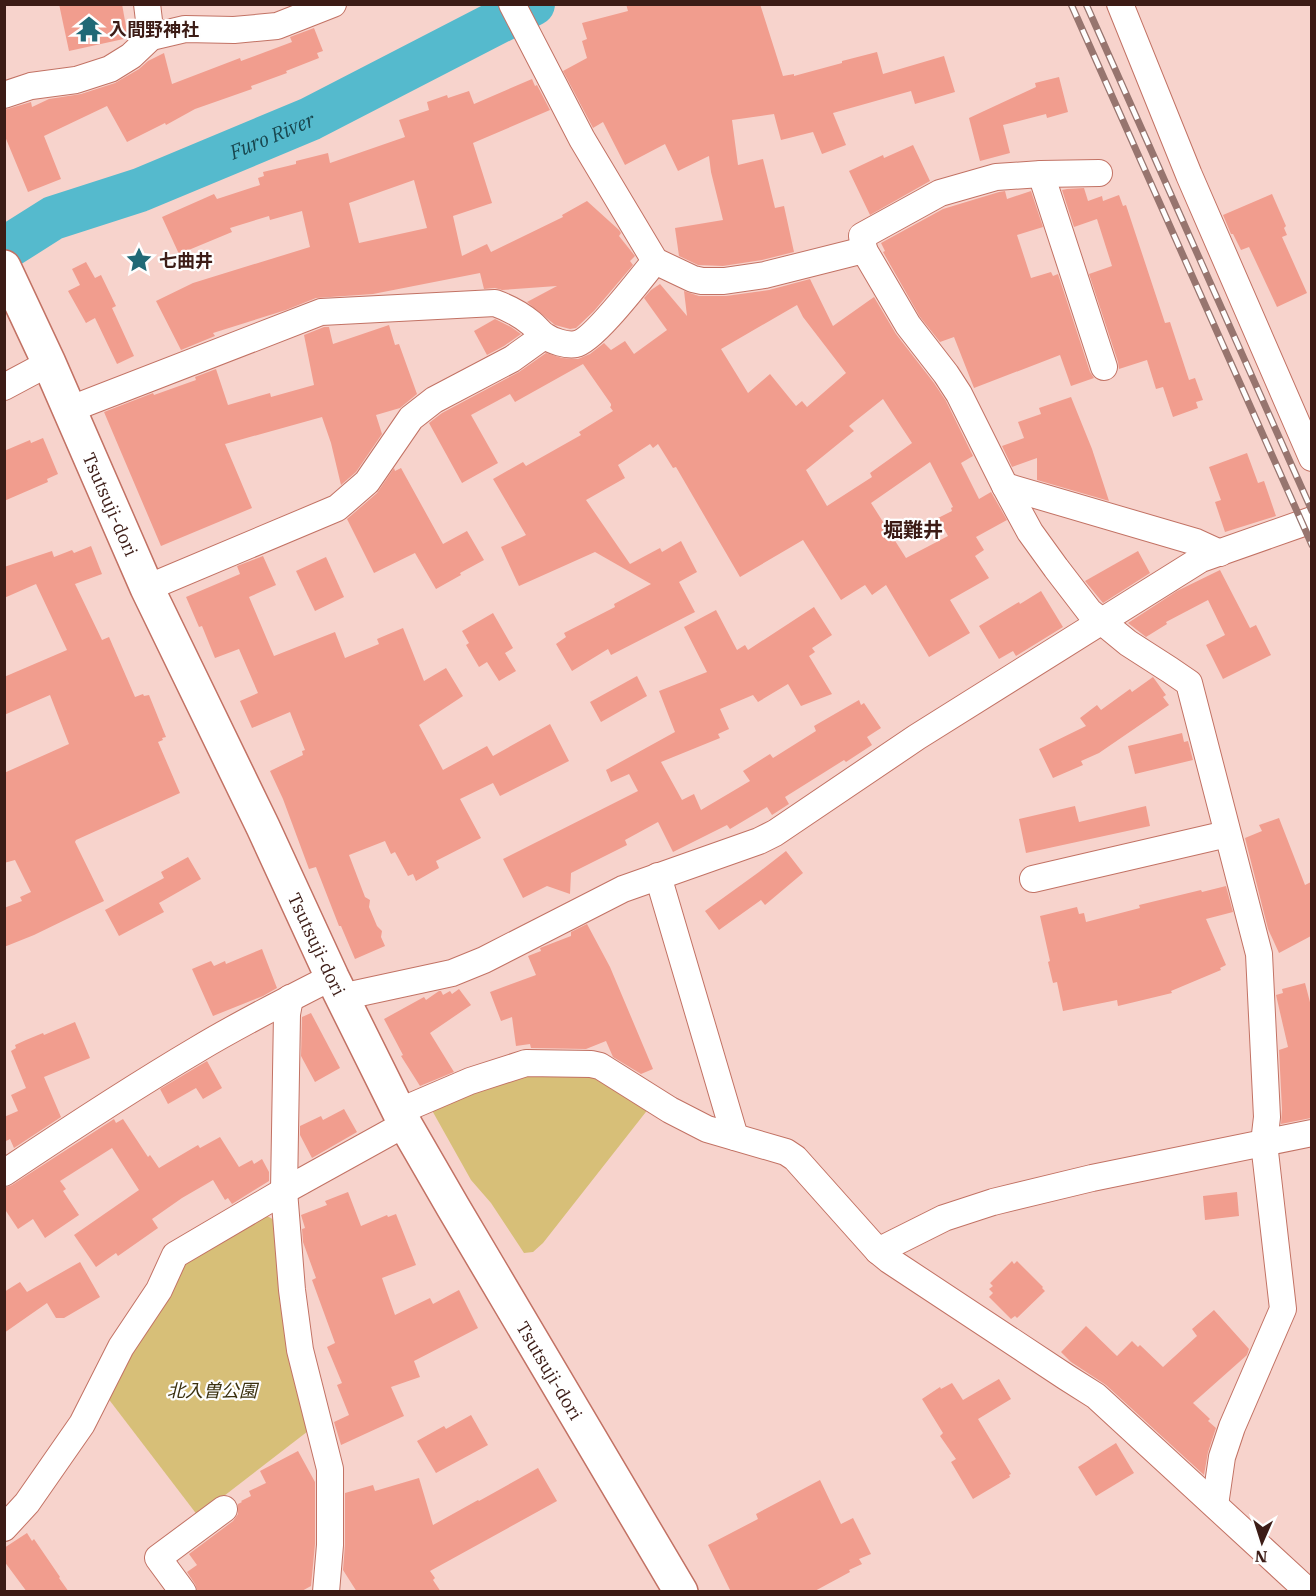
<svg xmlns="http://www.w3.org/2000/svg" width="1316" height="1596" font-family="'IBM Plex Serif','Noto Sans JP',serif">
<rect width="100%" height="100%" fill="#f7d3cc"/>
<!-- green -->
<g fill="#d7bf78">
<path d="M529,1068H579L649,1108L543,1243L533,1252L524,1253L491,1203L471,1180L429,1105Z"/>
<path d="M267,1216L276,1221L312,1428L198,1516L107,1397L184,1261Z"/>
</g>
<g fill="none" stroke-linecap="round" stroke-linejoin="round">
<!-- river -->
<path stroke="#55bacd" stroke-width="44" id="s1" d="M4,249L53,218L140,190L310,119L533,4"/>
</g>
<!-- building -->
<g fill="#f19d8e" fill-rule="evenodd">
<path d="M59,4H122L128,38L69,51Z"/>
<path d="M626,4H760L783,76L794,74V76L842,63V61L877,52L883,74L944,56L955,92L915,104L911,91L833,113L846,145L822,154L813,132L781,140L774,114L732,120L738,165L763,159L775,208L784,206L794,252L762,260L723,266L698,265L679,256L675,228L723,220L711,172L709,156L678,171L665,144L625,165L603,122L593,128L563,71L587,58L582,41L587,39L582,23L628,11Z"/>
<path d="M314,28L323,51L317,53L319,58L286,71L287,73L251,86L252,89L195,109L166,125L165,123L127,142L107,106L44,136L61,179L28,192L4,134V110L31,102L32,107L49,99L81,94L115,83L139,69L148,61L164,53L172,84L240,58L241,61L292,42L290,37Z"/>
<path d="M1059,77L1068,112L1047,118L1046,114L1003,125L1010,153L980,161L969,118L1036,87L1035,83Z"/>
<path d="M532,79L535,86L537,85L550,110L473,143L492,203L453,216L462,256L487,244L491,252L563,217L562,215L587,201L619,230L621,233L619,236L635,256L630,261L633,265L594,311L576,328L570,329L555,325L527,302L557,286L502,290L495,288L484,289L480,273L373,294L316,298L286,310L213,333L215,336L181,350L156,301L193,283L310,247L302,211L270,220L269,216L230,228L232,232L179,254L162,217L214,194L217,199L260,185L258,178L264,176L263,172L296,164V161L328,153L330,163L405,137L399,120L429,110L427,102L447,95L448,98L469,91L474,104ZM414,180L427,228L359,243L349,203Z"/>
<path d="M913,145L930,181L870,215L849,171L883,155L884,158Z"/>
<path d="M1084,188L1088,201L1102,196L1103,201L1119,195L1123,206L1126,205L1165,323L1170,322L1189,380L1195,378L1203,400L1196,402L1198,408L1173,417L1163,387L1156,389L1147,360L1119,369L1118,362L1089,274L1112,266L1097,219L1074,227L1062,190L1067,189Z"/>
<path d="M1005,191L1007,199L1031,191L1043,227L1017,235L1031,278L1051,272L1053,276L1058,274L1090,372L1094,378L1071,386L1060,355L974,388L954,337L940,342L920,317L883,252L885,251L881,243L943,209L999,192Z"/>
<path d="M1272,194L1286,226L1284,228L1287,235L1282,237L1307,293L1277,307L1249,247L1241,250L1233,234H1231L1223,215Z"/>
<path d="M86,262L95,278L101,275L116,306L112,308L134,356L117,364L95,318L86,323L68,291L80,285L72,269Z"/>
<path d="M810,279L833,326L874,297L896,334L934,383L946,401L973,456L961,463L979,499L991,492L1007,520L976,537L984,550L975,556L989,578L950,600L970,633L929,657L886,585L872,595L865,585L841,600L803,540L740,577L676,467L673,468L658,444L653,448L650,444L618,465L625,478L586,500L630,564L660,548L662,552L681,541L697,572L679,582L695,612L611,655L608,649L572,671L556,644L566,637L564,633L615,607L614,604L651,584L595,552L519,586L501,547L526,535L493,479L523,462L526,466L581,435L579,432L613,411L610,407L611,406V404L583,364L515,402L510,394L471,415L498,463L462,483L429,423L442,413L519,372L546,353L562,358L578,359L590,354L604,343L611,350L625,341L634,354L667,330L644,298L651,290L660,284L687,316L684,291L699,296H726L769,290ZM797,305L803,317L846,373L807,407L802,401L796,406L770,374L748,393L721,349ZM883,399L912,443L870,473L872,477L827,506L806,470L854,431L849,426ZM930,462L953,507L951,508L952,511L938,518L948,536L906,558L871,503Z"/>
<path d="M495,319L511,327L521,334L504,346L487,355L474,331Z"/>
<path d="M389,325L395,345L399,344L417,394L400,408L376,415L382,434L356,472L341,485L331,443L322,417L225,444L252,508L161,546L104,412L153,393L154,395L196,380L195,377L216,369L228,405L270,393L271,397L314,385L304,335L324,327H329L333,344Z"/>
<path d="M1071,397L1092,449L1109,501L1037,480V458L1012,467L1002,446L1024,438L1018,422L1041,414L1039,408Z"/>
<path d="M43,438L58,474L47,479L48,482L4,501V451L30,440L31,443Z"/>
<path d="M1247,453L1258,483L1264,481L1276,516L1225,532L1215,502L1221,500L1209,467Z"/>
<path d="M394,468L395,471L401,468L443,544L467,531L484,560L460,573L461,575L436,589L415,553L374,573L347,519L377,493Z"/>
<path d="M91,546L102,574L75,584L102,640L109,637L135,697L143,694L144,696L149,695L166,737L162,738L163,740L158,742L180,793L76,840L75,842L104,901L34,935L4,947V908L22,901L20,897L31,892L15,860L4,863V773L69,744L50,695L4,715V677L67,650L36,584L4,598V567L52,551L54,557L72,550L74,553Z"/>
<path d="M1138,551L1150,573L1103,603L1085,581Z"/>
<path d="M263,556L276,585L249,597L274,656L335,632L345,658L379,644L377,639L403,628L424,681L446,668L463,696L419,725L443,770L487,746L493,756L550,724L569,761L500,796L493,783L460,799L481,838L436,861L439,868L416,881L413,874L408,876L395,852L391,854L385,841L349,855L365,897L370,900L369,907L377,926L382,931L381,937L385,946L355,959L341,926H339L316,867L309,869L283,799L270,771L303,755L302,751L305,750L290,712L252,728L240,701L258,693L239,649L215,658L202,626L199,627L186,597L240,574L237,566Z"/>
<path d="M326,557L344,597L315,611L296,571Z"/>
<path d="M1220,570L1250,628L1256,625L1271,655L1223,679L1206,645L1225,635L1208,600L1166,622L1167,624L1146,637L1128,623L1177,591Z"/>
<path d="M1041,591L1063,627L1016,656L1013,651L999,659L979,626L1019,602L1020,604Z"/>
<path d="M814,607L832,635L812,648L815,652L809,656L832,694L801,706L788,684L758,702L753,695L720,709L729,729L718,734L720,738L661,762L682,800L694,794L701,810L750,781L743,771L770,754L773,758L816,731L814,726L859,700L861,705L864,703L881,728L867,737L872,745L846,762L844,760L785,797L789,804L772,815L767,807L730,829L727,825L673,852L658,822L625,840L627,845L571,873L570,894L547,886L523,898L503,859L638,791L629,774L611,782L606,770L675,732L659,691L707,672L684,627L716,610L737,650L745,645L748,650Z"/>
<path d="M493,613L513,648L505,653L516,671L499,681L487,662L479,667L466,645L469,643L462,631Z"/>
<path d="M637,676L647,696L601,722L590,702Z"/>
<path d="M1153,677L1166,695L1163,697L1169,705L1099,753L1081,761L1083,765L1053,778L1039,749L1086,726L1080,718L1097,705L1101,710L1130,689L1132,692Z"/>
<path d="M1182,733L1184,742L1188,741L1193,760L1135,774L1128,746Z"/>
<path d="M1075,806L1079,822L1146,806L1150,826L1026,853L1019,819Z"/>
<path d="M1279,818L1305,885L1311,882V936L1279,953L1268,929L1245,838L1262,831L1259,825Z"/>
<path d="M786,851L803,873L765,905L761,900L719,930L705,911L759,872Z"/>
<path d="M188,857L201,879L159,903L164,912L119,936L105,910L164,878L161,872Z"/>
<path d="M1226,886L1233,912L1206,919L1226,965L1220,968L1221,970L1171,991L1172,993L1118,1006L1117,1000L1063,1011L1057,982L1053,983L1048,962L1050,961L1040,916L1077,907L1079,914L1084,913L1086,922L1140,908L1139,905L1201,890L1202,892Z"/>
<path d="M587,924L610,967L653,1069L641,1074L613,1057L606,1041L586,1049L531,1048L530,1044L516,1046L512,1017L501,1021L490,992L536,975L528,956L541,951L540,948L545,946L571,936V932Z"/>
<path d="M262,949L277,988L263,996L213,1016L192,969L211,961L214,966L225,961L226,964Z"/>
<path d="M1305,983L1311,1006V1118L1281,1124L1282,1109L1279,1050L1288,1047L1276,995L1283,993L1282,989Z"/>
<path d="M459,989L471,1005L430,1033L454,1072L420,1086L401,1056L403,1055L384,1019L424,997L426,1000L439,991H441L443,995L450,991L452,994Z"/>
<path d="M311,1013L340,1068L315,1082L301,1056L302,1017Z"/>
<path d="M75,1022L90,1058L44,1077L61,1117L14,1148L10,1139L4,1142V1117L18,1111L11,1095L26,1088L11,1051L16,1048L15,1045L26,1040L43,1033L44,1035Z"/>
<path d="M207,1061L222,1088L203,1099L196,1088L168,1104L160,1089Z"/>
<path d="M344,1109L357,1132L312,1158L300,1135V1126L321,1116L323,1120Z"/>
<path d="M114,1119L116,1123L123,1119L148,1157L150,1155L159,1168L198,1145L200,1148L220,1137L239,1167L252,1160L254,1164L262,1159L269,1172V1181L232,1204L228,1198L225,1200L213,1180L182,1198L152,1219L158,1228L118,1256L116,1253L96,1267L74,1235L139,1190L112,1148L60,1181L66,1189L63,1191L79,1215L45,1238L33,1219L18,1229L4,1208V1188L12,1185Z"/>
<path d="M348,1192L361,1226L387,1215L388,1217L396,1214L416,1265L382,1278L395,1315L430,1298L433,1304L459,1290L478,1328L414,1361L420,1377L391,1387L404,1416L341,1445L334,1422L349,1415L337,1385L342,1383L327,1347L335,1343L312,1280L316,1278L303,1242L302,1229L305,1228L301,1215L327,1205L325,1201Z"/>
<path d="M1237,1192L1239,1216L1205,1220L1203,1196Z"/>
<path d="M1012,1261L1014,1264L1017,1261L1043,1287L1042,1288L1045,1291L1017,1318L1015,1316L1011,1319L989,1297L993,1293L989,1289L993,1286L990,1283Z"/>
<path d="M80,1262L100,1297L64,1318H56L47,1303L4,1333V1292L20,1282L27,1292Z"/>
<path d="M1214,1310L1249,1349L1247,1355L1193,1403L1210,1419L1208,1421L1216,1428L1208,1452L1204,1475L1106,1385L1071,1362L1061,1352L1086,1326L1117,1356L1132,1341L1138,1347L1140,1345L1163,1367L1197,1336L1192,1329Z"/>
<path d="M999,1379L1011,1399L978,1419L1011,1474L1009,1475L1010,1477L973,1499L951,1462L956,1459L940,1436L943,1433L922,1399L940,1387L941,1389L952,1383L963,1400Z"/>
<path d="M471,1415L488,1445L436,1473L417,1441L444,1426L446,1429Z"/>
<path d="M1116,1443L1134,1473L1096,1496L1078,1467Z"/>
<path d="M298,1451L315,1482V1544L311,1586L300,1592H198L195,1584L187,1572L197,1565L189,1554L233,1521L238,1514V1504L242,1502L241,1501L251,1496L249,1491L266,1483L260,1471Z"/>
<path d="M538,1468L557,1501L430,1571L435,1578L433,1580L441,1592H357L343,1570L345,1545V1493L373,1485L375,1491L419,1478L433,1525L478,1500L479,1501Z"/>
<path d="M820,1480L841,1524L853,1518L871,1554L859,1559L862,1564L849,1570L850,1572L813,1592H731L708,1545L758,1519L756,1514Z"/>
<path d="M27,1533L32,1541L34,1539L60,1577L59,1578L69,1592H27L4,1561V1548Z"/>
</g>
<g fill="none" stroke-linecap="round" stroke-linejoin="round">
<!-- minor casing -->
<g stroke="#c27264" stroke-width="28">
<g id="minor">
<path d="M147,4L151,37"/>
<path d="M512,4L582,139L655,261L693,279L702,281H724L765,275L864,250L908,325L946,374L959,394L1005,486L1030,532L1056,568L1089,611L1128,643L1170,670L1189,683L1259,954L1267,1117L1264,1143L1283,1309L1232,1427L1222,1457L1215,1505"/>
<path d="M1120,4L1189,175L1312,458"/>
<path d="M4,95L31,86L76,80L110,69L131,56L151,37L185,29L234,30L277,26L333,4"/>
<path d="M1041,174L1104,367"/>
<path d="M864,250L862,236L940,193L996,177L1041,174L1099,173"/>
<path d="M4,387L49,363"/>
<path d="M68,410L321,312L495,303C509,308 520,314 531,323C536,327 540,333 545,336C552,341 567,346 576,344C593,341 641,278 655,261"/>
<path d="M1005,486L1196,542L1220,553"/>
<path d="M147,588L337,508L367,482L411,418L434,400L512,359L544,336"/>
<path d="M658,876L735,1137"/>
<path d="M1033,879L1227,834"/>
<path d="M341,997L452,973L484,960L623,889L759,841L775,833L917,737L1201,559L1312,520"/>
<path d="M290,998L287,1014L284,1191L292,1290L300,1350L330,1469V1545L326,1592"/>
<path d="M400,1111L470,1081L526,1063L591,1064L600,1066L670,1110L707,1129L786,1152L795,1158L878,1251L889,1260L1066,1377L1096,1396L1309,1592"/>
<path d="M4,1173C68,1130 132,1088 198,1049C241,1023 287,1000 332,977"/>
<path d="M878,1251L944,1218L993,1202L1092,1178L1312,1133"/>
<path d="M4,1528L27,1503L82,1424L121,1347L159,1290L175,1255L284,1191L405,1124"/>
<path d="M183,1592L158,1558L224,1509"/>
</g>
</g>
<!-- primary casing -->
<g stroke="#c27264" stroke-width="36">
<g id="primary">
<path id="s2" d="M4,267L49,363L147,588L263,827L332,977L405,1124L453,1207L681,1592"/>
</g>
</g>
<!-- minor -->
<use href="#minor" stroke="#fff" stroke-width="26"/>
<!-- primary -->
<use href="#primary" stroke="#fff" stroke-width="33"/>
<!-- rail casing -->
<g stroke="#97756f" stroke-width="7">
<g id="rail">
<path d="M1071,4L1312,545"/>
<path d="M1086,4L1312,511"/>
</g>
</g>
<!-- rail -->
<use href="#rail" stroke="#fefefe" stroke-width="4.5" stroke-dasharray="14" stroke-linecap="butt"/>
</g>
<!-- icons -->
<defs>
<g id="temple-bare" transform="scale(2.07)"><path d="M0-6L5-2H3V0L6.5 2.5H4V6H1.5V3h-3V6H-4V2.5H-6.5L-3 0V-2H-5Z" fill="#206976" stroke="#fefefe" stroke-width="2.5" paint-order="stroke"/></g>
<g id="sight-bare" transform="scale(2.07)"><path d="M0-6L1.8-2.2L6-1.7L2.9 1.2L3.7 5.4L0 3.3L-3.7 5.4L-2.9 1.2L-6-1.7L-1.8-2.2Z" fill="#206976" stroke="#fefefe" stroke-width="2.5" paint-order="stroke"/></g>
</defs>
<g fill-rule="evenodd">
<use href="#temple-bare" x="89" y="29"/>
<use href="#sight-bare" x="139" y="260"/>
</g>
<g text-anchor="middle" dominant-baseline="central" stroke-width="4.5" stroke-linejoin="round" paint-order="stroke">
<!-- poi labels -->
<g font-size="18" font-weight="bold" fill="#3c1c16" stroke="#fefefe" text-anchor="start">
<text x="109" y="29">入間野神社</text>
<text x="159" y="260">七曲井</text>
</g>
<!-- street labels -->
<g font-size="18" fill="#3c1c16" stroke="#fefefe">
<text stroke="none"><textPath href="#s2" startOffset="260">Tsutsuji-dori</textPath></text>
<text stroke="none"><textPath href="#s2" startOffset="746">Tsutsuji-dori</textPath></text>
<text stroke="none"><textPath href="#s2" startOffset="1232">Tsutsuji-dori</textPath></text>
</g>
<!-- park labels -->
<g font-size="18" font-style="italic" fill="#3a300f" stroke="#fefefe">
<text x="212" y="1390">北入曽公園</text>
</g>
<!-- water labels -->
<g font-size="20" font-style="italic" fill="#18464e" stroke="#fefefe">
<text stroke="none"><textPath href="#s1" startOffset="292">Furo River</textPath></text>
</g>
<!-- neighbourhood labels -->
<g font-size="20" font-weight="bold" fill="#3c1c16" stroke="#fefefe">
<text x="913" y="529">堀難井</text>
</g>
</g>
<!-- border -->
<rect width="1316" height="1596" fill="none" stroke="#3c1c16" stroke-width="12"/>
<!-- north arrow -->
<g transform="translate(1262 1542) rotate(183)" stroke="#fefefe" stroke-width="4.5" paint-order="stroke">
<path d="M0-4.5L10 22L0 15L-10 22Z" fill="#3c1c16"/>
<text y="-9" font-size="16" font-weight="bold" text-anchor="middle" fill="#3c1c16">N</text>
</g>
</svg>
